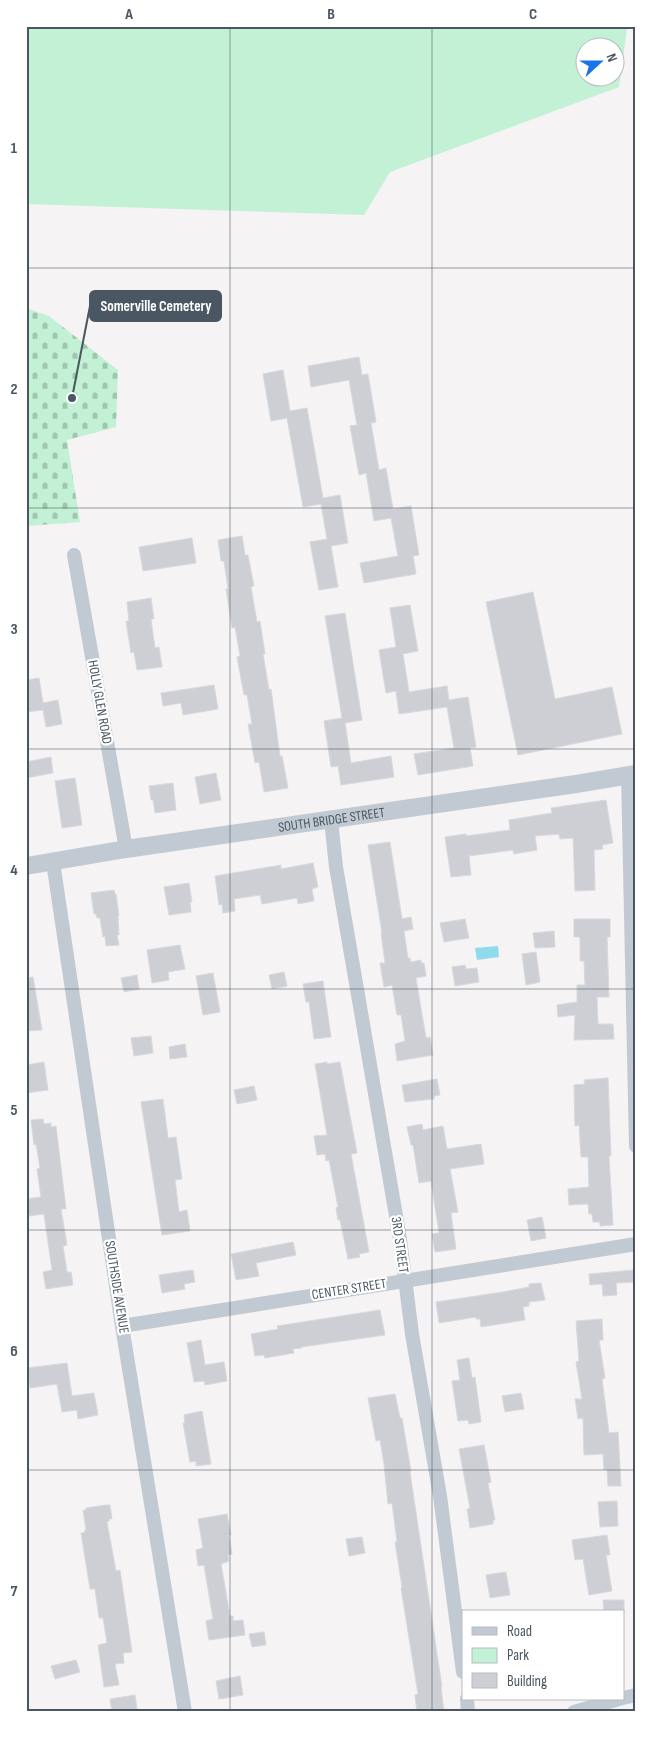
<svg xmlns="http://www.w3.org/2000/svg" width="662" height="1738" font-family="'Sofia Sans Condensed',sans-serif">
<defs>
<pattern id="cemetery-stones" width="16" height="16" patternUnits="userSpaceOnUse" patternTransform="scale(1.25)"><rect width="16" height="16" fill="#c3f1d5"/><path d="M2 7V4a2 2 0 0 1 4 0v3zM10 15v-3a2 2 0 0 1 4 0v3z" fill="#a0c6b0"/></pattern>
</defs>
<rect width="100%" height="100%" fill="#f5f3f3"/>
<!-- green -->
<path fill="#c3f1d5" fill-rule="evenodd" d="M26,26H625L627,29L619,87L390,172L364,215L26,204ZM584,48H614V78H584Z"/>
<!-- cemetery -->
<path fill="url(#cemetery-stones)" d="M26,308L49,316L118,370L116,427L67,440L80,522L26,526Z"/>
<!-- water -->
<path fill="#90daee" d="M498,946L499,957L477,960L475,948Z"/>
<!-- building -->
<g fill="#cdcfd5" stroke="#d7d9de">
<path d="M359,357L362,375L368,374L376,422L371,423L379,470L386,468L393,509L411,506L419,555L413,556L416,574L364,583L360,563L398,556L391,518L374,521L366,473L359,475L350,426L357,425L349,380L311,387L308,366Z"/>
<path d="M283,370L290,411L307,408L323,498L340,495L348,543L331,546L338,587L319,590L310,542L327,539L321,504L303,507L287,418L271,421L263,374Z"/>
<path d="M242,536L245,555H248L254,586L251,587L257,622L260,621L265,654H263L269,690L271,689L280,756H282L288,788L264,792L259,762L255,763L248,724H252L247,695H244L237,657L240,656L235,627L232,628L226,589H228L224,561H221L218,540Z"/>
<path d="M192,538L196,563L143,571L139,547Z"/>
<path d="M533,592L555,699L612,687L622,734L518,755L486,602Z"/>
<path d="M151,598L154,619H151L155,648L159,647L162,667L137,670L134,652L131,653L126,621H129L127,602Z"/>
<path d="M410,605L418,651L403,654L409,692L447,686L449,700L468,697L476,747L470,748L473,766L418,775L414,754L454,748L447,707L399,714L396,691L386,693L379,650L396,647L390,608Z"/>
<path d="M345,613L362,720L345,723L351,763L391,756L394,777L341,785L338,766L331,767L324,721L342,718L325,616Z"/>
<path d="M39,678L43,703L58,700L62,724L46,727L43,710L26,712V680Z"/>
<path d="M214,685L218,709L183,715L181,703L163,706L161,693Z"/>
<path d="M51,757L53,773L26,778V762Z"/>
<path d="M216,773L221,800L200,804L195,777Z"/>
<path d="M75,778L82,825L62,828L55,781Z"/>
<path d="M173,783L176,810L155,813L153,800H151L149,786Z"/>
<path d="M606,800L613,843L602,845L603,849L594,850L595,890L575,891L573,838L560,839L559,834L535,836L537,850L514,854L513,850L469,856L471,875L451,877L445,837L466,834V836L510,830L509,820L552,813L551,808Z"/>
<path d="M390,842L402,919L411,917L413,929L404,931L408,958H410L411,962L421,960V963H424L426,976L416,978L426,1038L430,1037L433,1055L397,1061L395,1044L405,1041L401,1015H397L392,985L384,987L380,963H385L381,933H382L368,845Z"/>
<path d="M313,863L318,887L312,889L314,901L298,904L297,898L262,904L260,895L234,899L235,911L223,913L222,904L219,905L215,876L281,865V869Z"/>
<path d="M189,883L192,902H190L191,912L169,915L164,887Z"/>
<path d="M114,890L115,894H116L119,916H118L119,935H117L119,945L106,946L105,936L103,937L100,918H97L96,914H94L91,893Z"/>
<path d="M465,919L469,938L444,942L440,923Z"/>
<path d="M574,919H610V937H607L609,997H597L598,1024H613L614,1039L574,1040L575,1015L558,1017L557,1005L577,1002V985H585L584,961H580V937H574Z"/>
<path d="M554,931L555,947L535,948L533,933Z"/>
<path d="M180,945L185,969L168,972L169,980L152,983L147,950Z"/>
<path d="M536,952L540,982L526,985L522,954Z"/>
<path d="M465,965L466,969L477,968L479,982L455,986L452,967Z"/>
<path d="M284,972L287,986L272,989L269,975Z"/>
<path d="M213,973L220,1012L203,1015L196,976Z"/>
<path d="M137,975L139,989L124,992L121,978Z"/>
<path d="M33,977L42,1030L26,1031V978Z"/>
<path d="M323,981L331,1037L314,1039L309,1002H306L303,984Z"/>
<path d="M151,1036L153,1053L134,1056L131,1038Z"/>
<path d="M185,1044L187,1057L170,1059L169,1047Z"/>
<path d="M44,1062L48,1090L26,1093V1065Z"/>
<path d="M327,1062V1064L340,1062L357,1153L351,1154L369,1252L359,1254L360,1257L348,1259L340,1220H338L336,1208L338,1207L329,1160L326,1161L325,1154L317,1155L314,1136L327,1135L315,1064Z"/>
<path d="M608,1078L611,1156H609L613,1225L600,1226V1222H593L592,1214H589L588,1204L569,1205L568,1189L589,1187L588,1157H581L579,1125L575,1126L574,1085L585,1084L584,1080Z"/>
<path d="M437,1079L440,1095L434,1096V1099L405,1102L402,1085Z"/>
<path d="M254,1086L257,1100L237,1104L234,1090Z"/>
<path d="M163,1099L168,1138L176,1137L182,1179L175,1180L179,1212L187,1210L190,1231L162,1235L141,1102Z"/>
<path d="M43,1119L44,1124L51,1123V1127L56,1126L66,1209H61L67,1245L63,1246L67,1272H71L73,1285L46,1289L43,1272L52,1270L44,1214L29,1216L26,1202V1199L41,1197L37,1169L40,1168L36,1144L34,1145L31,1120Z"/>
<path d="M422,1124L423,1130L443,1126L447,1149L481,1144L484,1164L450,1169L458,1212L451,1213L456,1249L435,1252L432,1234L439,1233L431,1181L419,1183L413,1145H411L407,1127Z"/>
<path d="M542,1217L546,1238L531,1241L527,1220Z"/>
<path d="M293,1242L296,1255L256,1263L259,1276L236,1280L231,1254Z"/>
<path d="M193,1270L195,1282L184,1284L185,1289L162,1293L159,1275Z"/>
<path d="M634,1270L635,1282L616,1283L617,1295L603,1296L602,1284L590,1285L589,1274Z"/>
<path d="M541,1283L545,1300L529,1302V1306L523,1307L525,1320L481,1327L480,1319H476V1317L439,1323L436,1302L503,1292L529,1287V1284Z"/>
<path d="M380,1310L385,1335L301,1347L302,1348L293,1349L294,1353L265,1358L264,1355L255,1356L251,1334L278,1329L277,1326Z"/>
<path d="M602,1319L603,1340H599L605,1378L602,1379L609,1433L618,1432L621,1486H608L607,1469L604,1470L603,1454L584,1455L583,1418L578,1419L575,1399H582L576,1362L579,1361L576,1321Z"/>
<path d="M201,1340L205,1365L224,1362L227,1381L205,1385L204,1381L194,1382L187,1343Z"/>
<path d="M469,1358L472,1378L475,1377L481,1422L469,1424L468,1420L458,1421L452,1381L460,1380L457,1360Z"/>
<path d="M67,1363L72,1396L94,1393L98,1415L78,1419L77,1410L62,1412L57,1384L30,1388L27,1368Z"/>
<path d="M521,1393L524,1409L505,1412L502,1396Z"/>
<path d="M395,1394L400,1418H402L411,1471L410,1472L442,1687H441L444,1712H417L415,1695L418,1694L401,1588L402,1587L395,1542H397L392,1503L388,1504L384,1464L380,1440L376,1441L368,1398Z"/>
<path d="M202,1411L211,1464L196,1466V1461L190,1462L183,1423H185L184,1415Z"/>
<path d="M484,1445L491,1482L488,1483L495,1520H493V1524L470,1528L467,1509L470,1508L459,1449Z"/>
<path d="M617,1501L618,1526L600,1527L598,1502Z"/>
<path d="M106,1505H110L112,1519H109V1521L107,1522L116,1571L120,1570L132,1652L123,1653L124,1663L115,1664L119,1685L104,1687L98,1645L107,1643L103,1618H99L95,1589H90L81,1533L85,1532V1530H86L83,1510H86V1508Z"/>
<path d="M227,1514L231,1535H229L232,1554L228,1555L229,1561L221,1564L230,1616H233V1621L243,1620L245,1635L209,1640L206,1621L213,1619L204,1565L198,1566L196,1550L203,1548L198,1519Z"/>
<path d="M607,1535L610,1555H606L612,1591L589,1595L583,1559L575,1560L572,1540Z"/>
<path d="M362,1537L365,1553L349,1556L346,1539Z"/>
<path d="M506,1572L510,1595L490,1598L486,1575Z"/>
<path d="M603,1600H624V1612H604Z"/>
<path d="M264,1632L266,1645L252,1647L249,1634Z"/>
<path d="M76,1660L80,1672L55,1679L51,1666Z"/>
<path d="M240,1676L243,1695L219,1699L216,1681Z"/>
<path d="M135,1695L137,1709L112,1712L110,1699Z"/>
</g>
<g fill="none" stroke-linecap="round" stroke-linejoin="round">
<!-- minor -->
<g stroke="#c1cad2" stroke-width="14">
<path d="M74,555L126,849"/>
<path d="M628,775L636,1146"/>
<path d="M331,820L336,867L400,1239L412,1334L440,1496L463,1672"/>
<path d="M53,862L122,1326L185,1712"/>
<path d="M122,1326L636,1244"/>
<path d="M623,1698L636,1695"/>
<path d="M467,1699L468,1712"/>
<path d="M574,1712L619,1699"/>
</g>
<!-- tertiary -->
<path stroke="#c1cad2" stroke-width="18" id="s1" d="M26,866L126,849L576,784L636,774"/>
</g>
<!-- grid -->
<path fill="none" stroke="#4a5661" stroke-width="1" stroke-opacity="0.55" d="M230,26V1712M432,26V1712M26,268H636M26,508H636M26,749H636M26,989H636M26,1230H636M26,1470H636"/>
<g text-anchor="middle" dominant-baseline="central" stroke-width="4.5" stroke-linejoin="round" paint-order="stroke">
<!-- street labels -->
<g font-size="14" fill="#4a5661" stroke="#fff">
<text transform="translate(100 702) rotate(80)">HOLLY GLEN ROAD</text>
<text stroke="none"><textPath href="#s1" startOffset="309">SOUTH BRIDGE STREET</textPath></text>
<text transform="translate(400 1245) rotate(82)">3RD STREET</text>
<text transform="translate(117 1287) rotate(81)">SOUTHSIDE AVENUE</text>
<text transform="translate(349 1289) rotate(-9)">CENTER STREET</text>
</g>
</g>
<!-- callouts -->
<path fill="none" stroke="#4a5661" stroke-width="2" d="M72 398L90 306"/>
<circle fill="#4a5661" stroke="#fff" stroke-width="2" cx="72" cy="398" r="5"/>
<rect fill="#4a5661" stroke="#4a5661" stroke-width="2" x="90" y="291" width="131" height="30" rx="5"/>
<g font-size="15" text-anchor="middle" font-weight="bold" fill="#fff">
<text x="156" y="311">Somerville Cemetery</text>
</g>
<!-- border -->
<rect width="662" height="1738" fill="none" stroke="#ffffff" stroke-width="55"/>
<!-- legend -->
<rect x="462" y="1610" width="162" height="90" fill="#ffffff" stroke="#b7bbc0"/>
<rect x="472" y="1627" width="25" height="8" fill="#c1cad2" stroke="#b7bbc0"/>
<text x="507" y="1636" font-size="15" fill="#4a5661">Road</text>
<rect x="472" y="1648" width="25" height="15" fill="#c3f1d5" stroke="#b7bbc0"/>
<text x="507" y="1660" font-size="15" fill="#4a5661">Park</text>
<rect x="472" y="1673" width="25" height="15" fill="#cdcfd5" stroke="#b7bbc0"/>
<text x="507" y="1686" font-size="15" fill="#4a5661">Building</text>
<!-- north arrow -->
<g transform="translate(600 62) rotate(69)"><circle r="24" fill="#ffffff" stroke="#b7bbc0"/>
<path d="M0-4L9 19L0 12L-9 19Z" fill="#1a73e8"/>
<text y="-8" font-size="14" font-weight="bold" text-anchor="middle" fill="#4a5661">N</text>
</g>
<rect x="28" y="28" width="606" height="1682" fill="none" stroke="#4a5661" stroke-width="2"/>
<g font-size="16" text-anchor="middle" font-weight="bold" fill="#4a5661">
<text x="129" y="19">A</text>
<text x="331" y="19">B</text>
<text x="533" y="19">C</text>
<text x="14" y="153">1</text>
<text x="14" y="394">2</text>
<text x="14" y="634">3</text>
<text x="14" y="875">4</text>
<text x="14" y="1115">5</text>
<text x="14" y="1356">6</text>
<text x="14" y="1596">7</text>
</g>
</svg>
